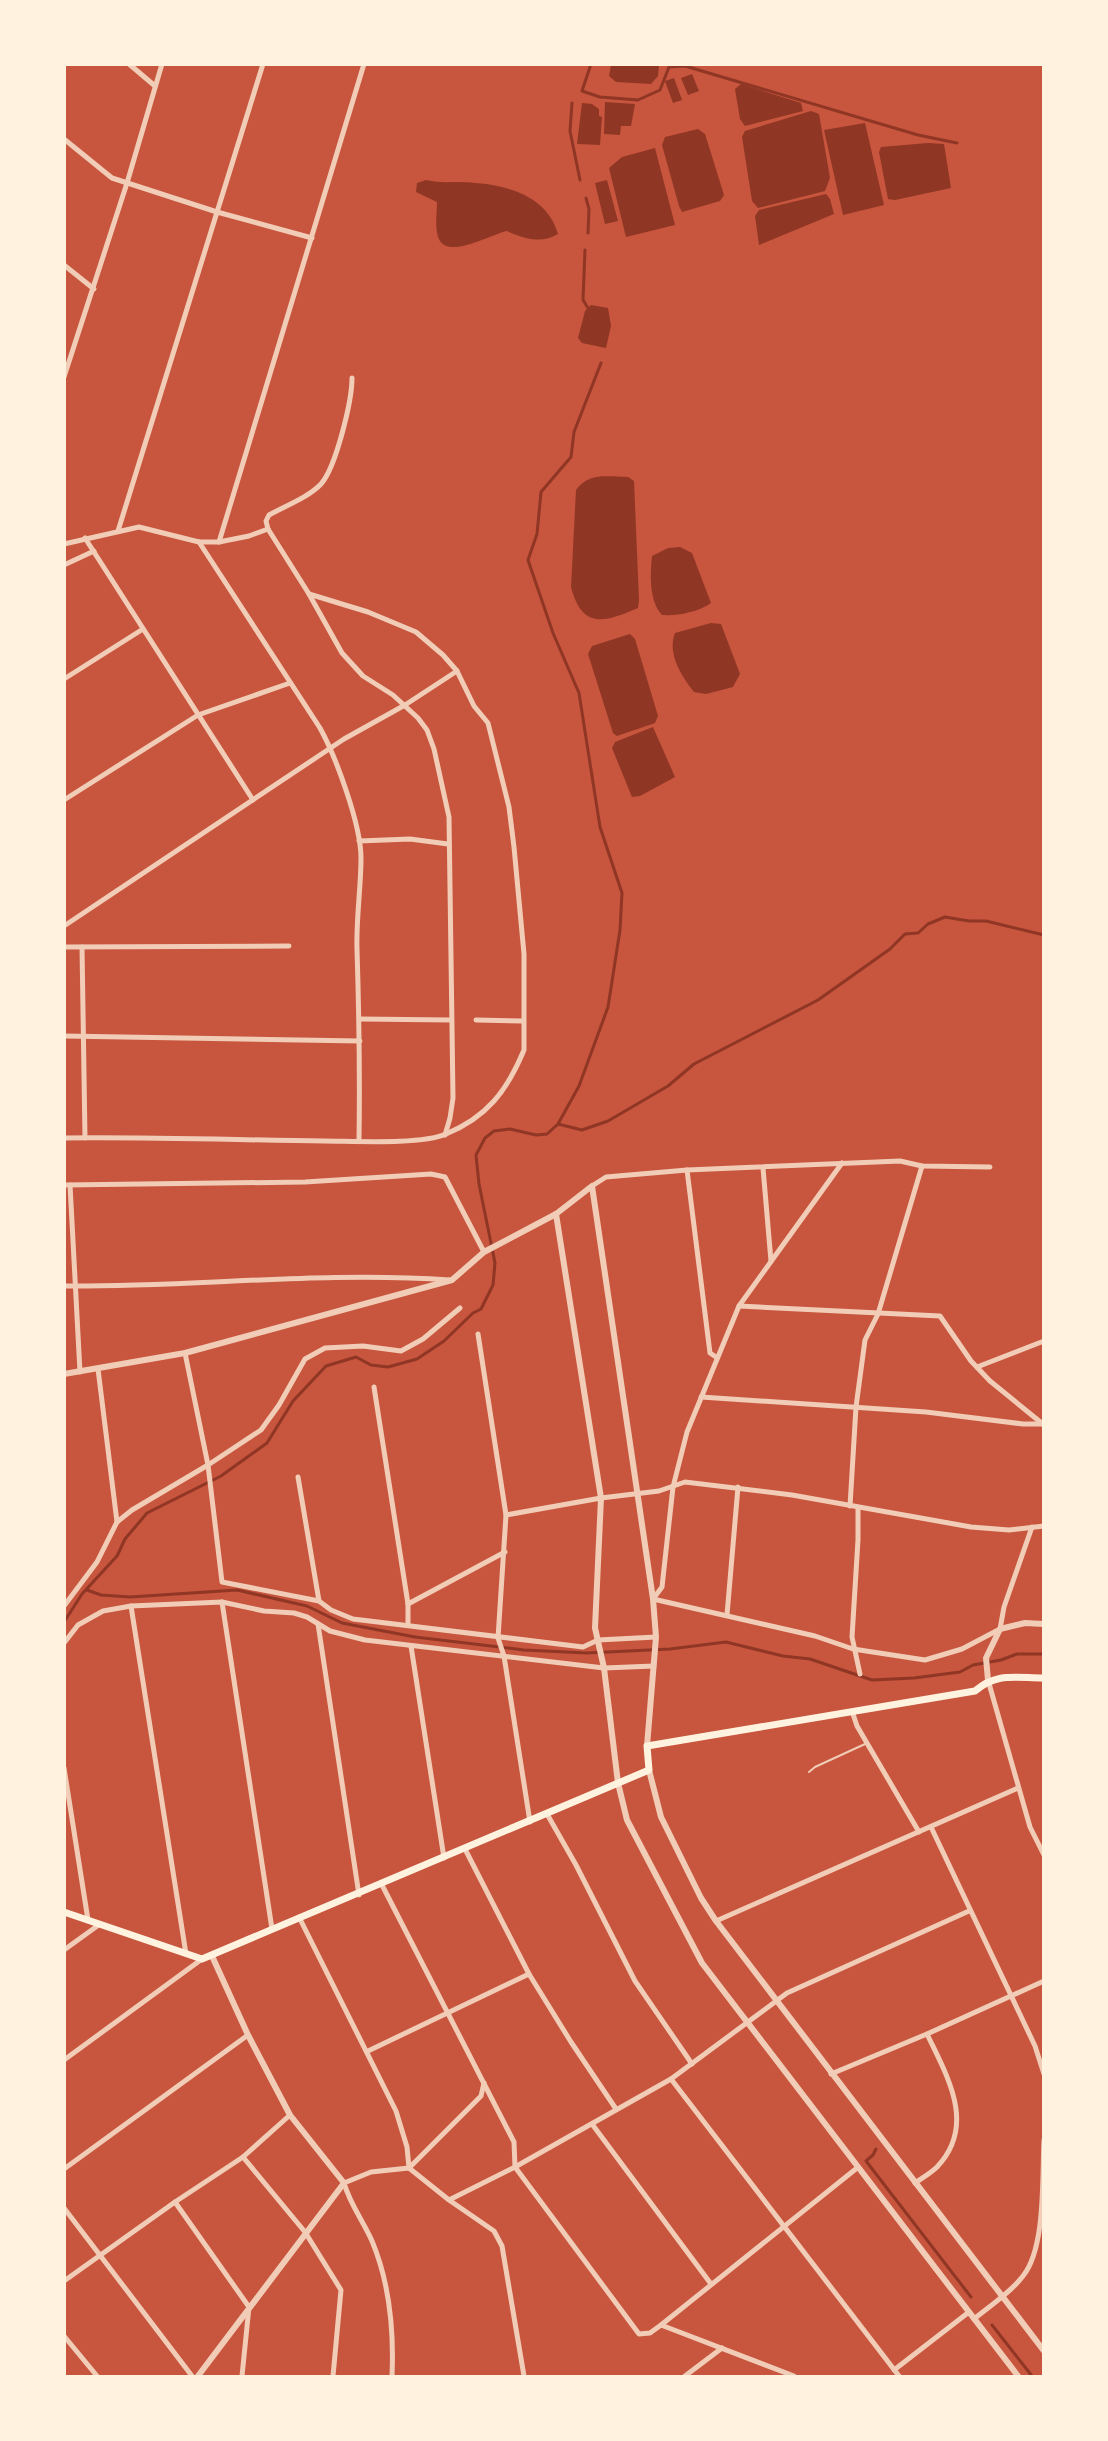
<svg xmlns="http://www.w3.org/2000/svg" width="1108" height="2441" font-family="'Golos Text',sans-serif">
<rect width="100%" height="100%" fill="#c8553d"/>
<!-- water -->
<g fill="#8f3625">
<path d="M611,65H659L658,76L651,84L616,82L609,76Z"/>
<path d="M692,74L699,91L688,95L681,78Z"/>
<path d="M674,78L682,100L673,103L665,81Z"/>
<path d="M741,84L801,103L803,111L745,126L740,119L735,89Z"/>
<path d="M605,102L635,104L631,126H621L620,135L604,134Z"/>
<path d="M582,103L592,104L599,109V116L602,117L600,145L577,144Z"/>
<path d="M811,111L819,114L830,178L825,191L758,208L752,201L742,137L745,131Z"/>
<path d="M865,123L884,205L843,215L824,130Z"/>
<path d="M698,129L705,134L724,195L720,201L682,212L679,206L662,145L665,137Z"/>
<path d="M928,143L944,144L951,188L895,200L888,199L879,152L881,147Z"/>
<path d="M655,148L675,225L626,237L609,168L622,157Z"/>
<path d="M426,180C438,183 447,182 459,182C497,183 546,191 558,234C542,244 524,239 507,231C492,234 451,258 440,241C434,231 437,213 437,202L416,192L417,183Z"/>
<path d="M607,180L618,221L605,224L595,183Z"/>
<path d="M826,194L830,199L834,214L759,245L755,216L759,210Z"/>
<path d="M591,305L608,308L611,326L606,348L582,343L578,338L585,311Z"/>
<path d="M628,477L634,481L639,600L638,608C603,623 582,629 571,587L576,490C589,472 607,477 628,477Z"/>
<path d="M680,547L692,553L711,603C699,612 677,616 662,615C649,601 650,575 652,556L668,548Z"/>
<path d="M711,623L721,624L740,674L733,687L706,694L694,692C681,676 667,653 675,633Z"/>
<path d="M630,634L635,639L658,716L655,723L617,736L613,733L588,654L592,646Z"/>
<path d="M653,727L675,777L640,796L632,797L612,748L615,742Z"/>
</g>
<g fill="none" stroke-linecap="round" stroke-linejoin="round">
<!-- stream -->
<g stroke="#8f3625" stroke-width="3">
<path d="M591,64L582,91L600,97L638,100L660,90L669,67L685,66L918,135L957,143"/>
<path d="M572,103L570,131L580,180"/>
<path d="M586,198L589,209L588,233"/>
<path d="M585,250L583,300L588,308"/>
<path d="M558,1124L582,1130L608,1121L668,1086L694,1064L818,1000L890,949L905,934L918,933L928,924L945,917L969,921H986L1044,935"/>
<path d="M87,1590L101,1595L130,1597L237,1590L307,1606L342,1623L415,1637L524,1650L587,1653L670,1649L726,1642L783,1656L810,1659L872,1680L914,1678L960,1672L973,1665L1001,1660L1017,1654H1044"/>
<path d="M64,1622L82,1594L117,1556L125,1539L147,1513L221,1476L267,1443L293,1401L326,1366L356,1357L371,1365L388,1367L417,1359L444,1341L473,1313L481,1309L493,1285L495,1263L479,1184L476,1155L485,1138L494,1131L510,1129L536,1135L547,1134L558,1124L579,1086L608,1007L620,930L622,893L600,827L579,693L553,633L528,560L537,534L541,492L571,457L574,432L601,363"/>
<path d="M876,2149L873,2155L866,2161L971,2297"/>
<path d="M992,2325L1032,2376"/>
</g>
<!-- service -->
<path stroke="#f1ccb7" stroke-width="2" d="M809,1772L815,1767L865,1744"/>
<!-- minor -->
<g stroke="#f1ccb7" stroke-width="5">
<path d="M129,64L155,86"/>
<path d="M64,139L112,178L217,212L312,238"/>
<path d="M64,265L94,289"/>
<path d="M64,377L127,183L162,64"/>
<path d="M352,378C352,401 336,467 321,484C309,497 285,506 269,515L266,521L268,529L309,594L342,653L363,676L393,695L418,718L427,730L434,749L449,817L453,1098L450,1118L445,1135"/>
<path d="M118,531L263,64"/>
<path d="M85,538L253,800"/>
<path d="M199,542L320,728C336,757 361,825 361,858C361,888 356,919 357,949C359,1013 360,1077 359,1141"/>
<path d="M219,542L364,64"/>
<path d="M64,544L139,527L199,542H219L249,536L268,529"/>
<path d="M64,565L94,551"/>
<path d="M64,679L143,629"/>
<path d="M64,800L198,715L290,683"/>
<path d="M359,841L410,839L448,844"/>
<path d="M64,926L344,739L405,705L457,671"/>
<path d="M64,947L289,946"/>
<path d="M82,947L85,1138"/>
<path d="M360,1019L451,1020"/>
<path d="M476,1020L523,1021"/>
<path d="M64,1036L360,1041"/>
<path d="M64,1138C151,1137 237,1140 324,1141C353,1141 421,1145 446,1134C487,1117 507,1091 524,1050V954L514,847L509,807L488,723L474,706L457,671L443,655L416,632L368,612L309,594"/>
<path d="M842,1163L739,1306L687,1432L673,1487L662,1587L653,1599L815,1636L853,1649L925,1660L962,1649L1000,1629L1004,1607L1032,1527"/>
<path d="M763,1168L771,1261"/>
<path d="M687,1170L710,1353L716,1357"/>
<path d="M64,1185L305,1182L431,1174L445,1177L484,1252"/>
<path d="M70,1185L80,1372"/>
<path d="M592,1186L606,1177L687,1170L900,1161L922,1166L990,1167"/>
<path d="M64,1286C193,1287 321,1271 450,1280"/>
<path d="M739,1306L940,1316L971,1361L990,1381L1044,1425"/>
<path d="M478,1334L506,1515L498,1638L504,1656L530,1822"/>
<path d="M185,1353L208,1465L222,1582L319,1601L331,1610L353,1619L583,1647L598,1640L656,1637"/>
<path d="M977,1367L1044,1341"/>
<path d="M98,1369L117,1522"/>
<path d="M374,1387L408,1604V1625"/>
<path d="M701,1397L926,1412L1023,1424H1042"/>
<path d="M298,1477L319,1601"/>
<path d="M850,1506L856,1407L865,1340L878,1314L922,1166"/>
<path d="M858,1508V1540L852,1637L860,1674"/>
<path d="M506,1515L601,1498L659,1491L685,1482L792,1495L971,1527L1009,1530L1044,1526"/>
<path d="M222,1602L272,1929"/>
<path d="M408,1604L505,1552"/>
<path d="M64,1606L97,1562L117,1522L132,1510L208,1465L261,1430L279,1405L305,1359L325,1348L363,1346L401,1351L423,1339L460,1308"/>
<path d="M131,1606L186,1954"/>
<path d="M727,1615L738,1487"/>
<path d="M318,1624L359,1895"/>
<path d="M64,1643L78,1625L103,1611L131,1606L222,1602L264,1611L294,1613L307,1617L330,1631L365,1640L604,1668L654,1666"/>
<path d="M411,1646L444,1858"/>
<path d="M988,1680L1030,1827L1044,1855"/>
<path d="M852,1711L857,1726L919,1832"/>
<path d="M64,1768L88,1920"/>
<path d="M547,1814L576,1865L635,1981L692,2064"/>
<path d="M931,1827L1035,2046L1044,2074"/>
<path d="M465,1849L529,1974L571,2042L616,2109"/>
<path d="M382,1885L514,2142L515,2167L639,2334L650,2333L661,2325L857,2168"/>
<path d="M299,1917L396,2111L407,2147L409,2168"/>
<path d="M716,1921L1018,1788"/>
<path d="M64,1950L100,1924"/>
<path d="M368,2051L529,1974"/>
<path d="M64,2060L202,1959"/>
<path d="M831,2074L927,2034L1044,1981"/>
<path d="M671,2079L899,2376"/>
<path d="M592,2124L711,2284"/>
<path d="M243,2157L305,2232L341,2290L333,2376"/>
<path d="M409,2168L481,2096L484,2083"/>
<path d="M64,2169L248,2035"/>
<path d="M915,2183C922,2178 931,2173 937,2167C977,2125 947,2076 927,2034"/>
<path d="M449,2200L515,2167L671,2079L787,1993L969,1911"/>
<path d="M175,2202L249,2307L242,2376"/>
<path d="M64,2208L192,2376"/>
<path d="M64,2281L175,2202L243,2157L290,2115"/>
<path d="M974,2319C990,2306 1010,2293 1023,2276C1046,2248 1042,2176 1044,2140"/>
<path d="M661,2325L794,2376"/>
<path d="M64,2336L97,2376"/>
<path d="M894,2370L969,2312"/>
<path d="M392,2376C394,2330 390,2284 372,2241C363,2221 350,2204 344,2183L371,2172L409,2168L449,2200L494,2231L502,2246L524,2376"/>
<path d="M685,2376L722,2348"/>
</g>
<!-- tertiary -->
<g stroke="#f1ccb7" stroke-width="6">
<path d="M556,1214L601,1498L595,1628L604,1668L618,1783L627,1820L702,1963L1018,2376"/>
<path d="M64,1374L185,1353L452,1280L484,1252L556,1214L592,1186L653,1599L656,1637L647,1746"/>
<path d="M988,1680L986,1658L1000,1629L1025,1623L1044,1624"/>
<path d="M649,1770L661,1817L701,1898L716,1921L1044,2351"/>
<path d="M198,2376L344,2183L290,2115L248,2035L212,1956"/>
</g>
<!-- secondary -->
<path stroke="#fff3e0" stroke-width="7" d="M64,1912L202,1959L649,1770L647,1746L975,1691C997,1672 1016,1678 1044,1678"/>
</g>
<!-- border -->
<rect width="1108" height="2441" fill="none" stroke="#fff3e0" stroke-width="132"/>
</svg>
